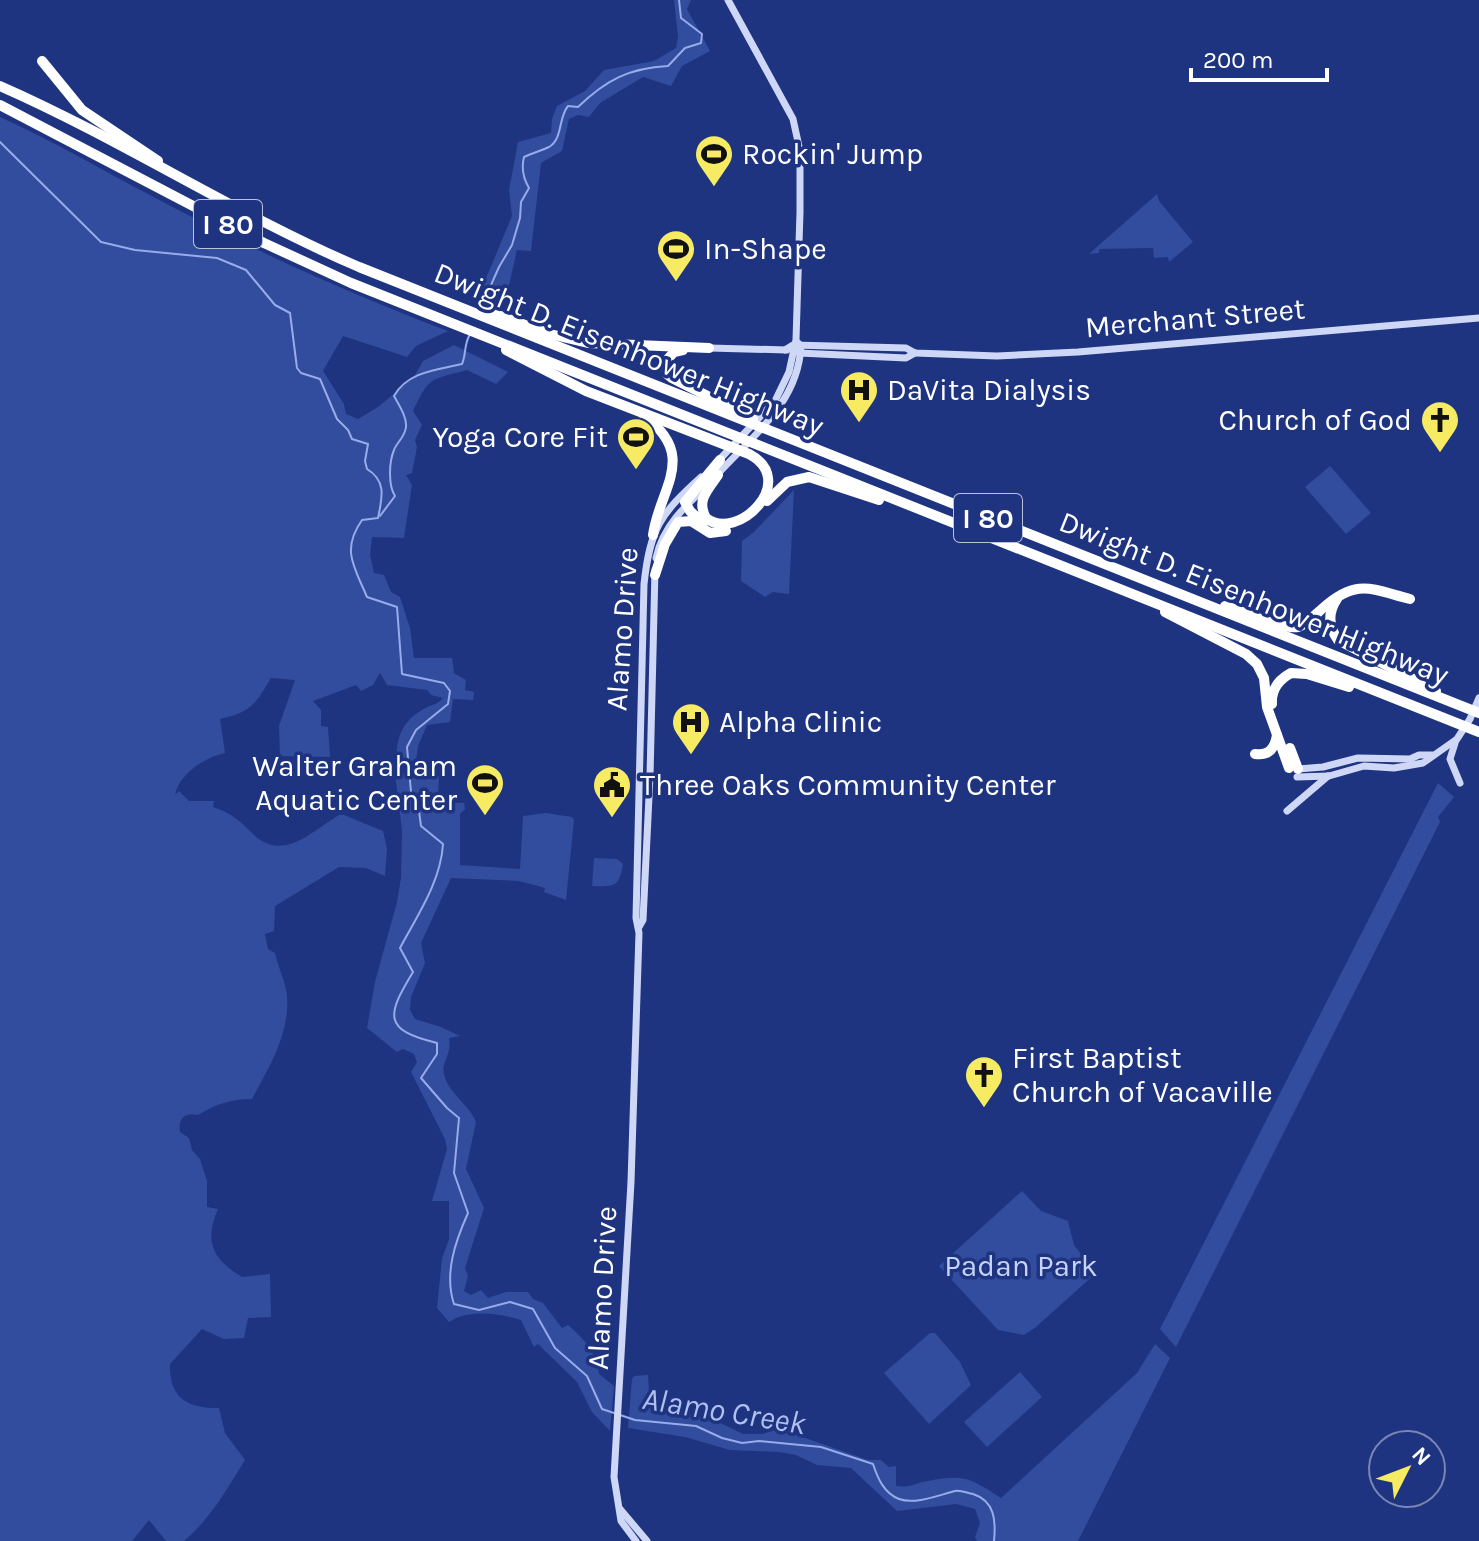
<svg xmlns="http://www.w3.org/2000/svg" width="1479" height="1541" font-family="Karla,sans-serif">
<rect width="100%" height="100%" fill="#1f3480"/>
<!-- green -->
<g fill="#324c9e">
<path d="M674,0H691L687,9L710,51L682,66L671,86L643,77L600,103L589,117L578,115L569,119L562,151L541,163L531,251L517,250L507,294L495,310L472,300L487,276L512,216L509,190L518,142L551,133L552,119L557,106L585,91L604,70L654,61L676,48L678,37Z"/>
<path d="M0,117C56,142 109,174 163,202C255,251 350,294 448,331L416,346L407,357L343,336L323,371L344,404L346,414L358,419L378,407L414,377L423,361L454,345L508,372L496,384L467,370C430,380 430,376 413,411L422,425L415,440L417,447L412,473L406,475L412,485L404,538L372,537L370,555L374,573L384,575L391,592L400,597L410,628L414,658H452L454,673L466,680L465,690L474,692L473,700L453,699L450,722L427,725L418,746L416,761L396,760C397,734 403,720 427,707C434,704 438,704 443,698L431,695L427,690L387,685L380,673L373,685L361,691L356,685L313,701L321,710V726L328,727L330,757L280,756L279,726L295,680L271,678C255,705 251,712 220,719L225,753C205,757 179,774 175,795L179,791L189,801H214L213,807C229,812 238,819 250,831C281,864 308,834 339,815H344L383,831L387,849L385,876L366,868L339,867L275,906L274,931L265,934L268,949L275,953C278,967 286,983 287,996C290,1034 269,1067 252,1099C231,1099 216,1104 198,1115C184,1112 178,1119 180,1132L189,1138L192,1150L200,1159L207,1181V1207L218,1209C204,1241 212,1259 242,1277L270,1274L271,1317L248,1318L244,1338L224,1339L202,1329L170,1364C169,1398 188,1409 219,1408L225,1433L245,1460C227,1489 211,1518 184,1541H166L149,1520L132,1541H0Z"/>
<path d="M1157,194L1159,201L1193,242L1169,262L1168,257L1154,258L1153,248L1099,249V253L1089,254Z"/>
<path d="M1330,466L1371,513L1346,534L1305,487Z"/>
<path d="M794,490L789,594L773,592L765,597L741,581L742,541L754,532Z"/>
<path d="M397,773L439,776L438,802L464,803L465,809L460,814V865L520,869L523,816L546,813L572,817L574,820L566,900L544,892L545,888L519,881L451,878L421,943L425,963L411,997L410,1010L415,1019L441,1027L460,1036L449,1038C452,1055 441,1062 444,1074C448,1093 469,1104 476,1122L466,1169L484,1208L465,1268L468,1276L464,1291L471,1295L481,1290L488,1298L506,1292H528L533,1299L543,1303L562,1328L568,1325C584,1339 597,1352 599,1374L614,1386L610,1431L592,1412L577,1382L538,1344L534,1347L521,1320C500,1313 468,1309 449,1322L437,1308L442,1259L449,1239V1201H432L447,1149L445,1139L411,1072L417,1062L414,1054L403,1049L397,1052L367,1028L375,982L397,902L401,878L402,830L395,774Z"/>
<path d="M1438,783L1454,797L1438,817L1440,822L1176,1347L1160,1329Z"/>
<path d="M594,858L617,859L623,864C619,886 616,887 592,886Z"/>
<path d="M1022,1191L1041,1211L1068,1221L1074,1245L1096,1273L1036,1327L1024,1335L998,1330L939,1266Z"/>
<path d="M930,1333H935L960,1362L971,1385L929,1424L884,1373Z"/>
<path d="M1155,1344L1170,1358L1078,1541H977L975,1537L980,1523L975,1509L956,1504L897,1511L851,1468L817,1465L796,1455L779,1452L730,1450L685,1437L628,1428L632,1379L634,1376L648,1375L650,1408L710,1418L743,1434H763L774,1430L794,1434L868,1460H881L889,1467L896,1466V1486C912,1488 914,1483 928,1481C965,1474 970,1478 1001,1498L1137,1373Z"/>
<path d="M1020,1372L1042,1397L987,1447L964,1422Z"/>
</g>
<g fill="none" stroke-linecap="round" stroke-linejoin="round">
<!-- stream -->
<g stroke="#97acea" stroke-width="2">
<path d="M0,142L101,242L135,250L217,258L246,270L275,305L290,313L297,368L301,373L320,379L337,419L348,430L352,439L368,444L365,461L367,469C387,481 382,498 378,518L362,520C341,550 354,566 367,597L397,607L402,674L444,683L450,691L448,704L416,730L407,747L412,803L419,811L421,826L443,844C441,881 417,916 400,948L413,972C387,1015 382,1030 437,1043V1054L421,1078L447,1108L459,1118L454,1173L468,1213C455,1242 444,1274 454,1304L479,1310L510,1302L533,1309L555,1348L587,1376L602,1409L614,1413"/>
<path d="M479,312L499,267L512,245L520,218L521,202L529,188C523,178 521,169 524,157C532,153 541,151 549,147C563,139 558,118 568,106L578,107C606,80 629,68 668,66L685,48L701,43L702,34L681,18L679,0"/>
<path d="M380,516L395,496C388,485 389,462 394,450C397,442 405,437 406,427C407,417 399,405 394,396C408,371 438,370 462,364C466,355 464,346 469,336"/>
<path d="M620,1415L635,1420L696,1426L722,1438L742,1443L759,1441L821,1447L873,1464C878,1479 884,1493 899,1499C915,1505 939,1495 955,1491C961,1490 967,1493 973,1494C995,1501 996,1521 994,1541"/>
</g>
<!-- secondary -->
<g stroke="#ced7f6" stroke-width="7">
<path d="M709,348L787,350"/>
<path d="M785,350L793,345L906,348L915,353L997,356L1078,352L1479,318"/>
<path d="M799,353L906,358L915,353"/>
<path d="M719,460L775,401L789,372L796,340L800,212V151L793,119L728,0"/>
<path d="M716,476C752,436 798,404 801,346L798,343"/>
<path d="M656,558C663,526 685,506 708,485"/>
<path d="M1456,740L1450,759L1460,783"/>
<path d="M1298,769L1323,767L1358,758L1410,759L1419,755H1432"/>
<path d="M1297,777L1329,776L1364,766L1394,768L1423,763L1457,739L1470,719L1479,698"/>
<path d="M1287,811L1328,776"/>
<path d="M639,927L643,920L650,776L655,570"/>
<path d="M620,1509L647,1541"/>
<path d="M636,1541L621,1521L614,1477L631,1182L639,933L636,918L644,584C650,529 660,514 701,477"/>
</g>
<!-- motorway -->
<g stroke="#fff" stroke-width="10">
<path d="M42,61L82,110L158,161"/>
<path d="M0,86C123,140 235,214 359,267L1479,713"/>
<path d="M0,105L264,243L351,283L1479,732"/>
<path d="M492,313L550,334L588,343L709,348"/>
<path d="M506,350L586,391L749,454C800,481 737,543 706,518C696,500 708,490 718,475"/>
<path d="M683,350L674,352L666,361L667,374L672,378L753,419"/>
<path d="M644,416C699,456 659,489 653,535"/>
<path d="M767,501L787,482L809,477L879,500"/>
<path d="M703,523L690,511L685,502L720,460"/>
<path d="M655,575L665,544L678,522L691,521L710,533L726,531"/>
<path d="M1337,599C1328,612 1328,626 1338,640L1436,691"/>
<path d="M1225,606C1243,611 1281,630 1298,627C1307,624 1316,614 1323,608C1357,578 1371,589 1410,599"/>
<path d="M1165,612L1246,654L1257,664L1264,678L1267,707L1289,768"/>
<path d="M1272,704C1271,690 1278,680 1291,673L1307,674L1349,687"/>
<path d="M1290,748L1298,769"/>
<path d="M1255,754C1269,756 1275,748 1277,735"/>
</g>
</g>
<!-- icons -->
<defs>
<g id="stadium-pin" transform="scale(2)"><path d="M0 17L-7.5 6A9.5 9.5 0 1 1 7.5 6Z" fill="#f6eb63" stroke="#1f3480"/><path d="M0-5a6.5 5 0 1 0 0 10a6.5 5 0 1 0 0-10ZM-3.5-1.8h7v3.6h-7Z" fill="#111"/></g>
<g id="hospital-pin" transform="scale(2)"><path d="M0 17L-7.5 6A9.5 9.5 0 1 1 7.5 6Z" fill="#f6eb63" stroke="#1f3480"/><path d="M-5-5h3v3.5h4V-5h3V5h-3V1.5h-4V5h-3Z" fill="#111"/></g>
<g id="church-pin" transform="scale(2)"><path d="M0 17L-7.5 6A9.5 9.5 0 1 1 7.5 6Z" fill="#f6eb63" stroke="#1f3480"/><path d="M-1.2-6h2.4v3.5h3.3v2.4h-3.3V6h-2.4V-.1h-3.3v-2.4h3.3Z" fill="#111"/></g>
<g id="civic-pin" transform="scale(2)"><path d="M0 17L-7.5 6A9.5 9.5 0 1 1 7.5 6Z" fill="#f6eb63" stroke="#1f3480"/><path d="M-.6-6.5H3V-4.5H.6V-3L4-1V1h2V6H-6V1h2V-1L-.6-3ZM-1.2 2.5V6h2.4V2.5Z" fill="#111"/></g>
</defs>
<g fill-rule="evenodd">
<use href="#stadium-pin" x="714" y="154"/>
<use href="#stadium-pin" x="676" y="249"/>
<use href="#hospital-pin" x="859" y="390"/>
<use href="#church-pin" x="1440" y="420"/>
<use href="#stadium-pin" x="636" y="437"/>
<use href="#hospital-pin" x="691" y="722"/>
<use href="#stadium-pin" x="485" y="783"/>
<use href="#civic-pin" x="612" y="785"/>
<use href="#church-pin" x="984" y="1075"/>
</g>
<g text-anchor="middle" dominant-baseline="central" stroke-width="7" stroke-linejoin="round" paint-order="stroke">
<!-- shield labels -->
<g fill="#1f3480" stroke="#bcc2d9" stroke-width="2">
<rect x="194" y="200" width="68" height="48" rx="6"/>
<rect x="954" y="494" width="68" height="48" rx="6"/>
</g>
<g font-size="28" font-weight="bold" fill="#fff">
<text x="228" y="224">I 80</text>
<text x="988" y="518">I 80</text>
</g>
<!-- poi labels -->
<g font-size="30" fill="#fff" stroke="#1f3480" text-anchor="start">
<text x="742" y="154">Rockin' Jump</text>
<text x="704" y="249">In-Shape</text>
<text x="887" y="390">DaVita Dialysis</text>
<text x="1412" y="420" text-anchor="end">Church of God</text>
<text x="608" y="437" text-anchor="end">Yoga Core Fit</text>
<text x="719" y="722">Alpha Clinic</text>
<text x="457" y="766" text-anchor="end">Walter Graham<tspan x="457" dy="34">Aquatic Center</tspan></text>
<text x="640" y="785">Three Oaks Community Center</text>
<text x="1012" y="1058">First Baptist<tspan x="1012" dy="34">Church of Vacaville</tspan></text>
</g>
<!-- street labels -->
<g font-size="30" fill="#fff" stroke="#1f3480">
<text transform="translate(1195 318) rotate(-5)">Merchant Street</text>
<text transform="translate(629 349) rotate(22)">Dwight D. Eisenhower Highway</text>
<text transform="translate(1254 598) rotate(22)">Dwight D. Eisenhower Highway</text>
<text transform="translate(622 629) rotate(-86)">Alamo Drive</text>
<text transform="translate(602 1288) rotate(-87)">Alamo Drive</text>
</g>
<!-- park labels -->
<g font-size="30" fill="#c7d3f6" stroke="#1f3480">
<text x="1021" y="1266">Padan Park</text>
</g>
<!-- water labels -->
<g font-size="32" font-style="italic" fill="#afbff0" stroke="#1f3480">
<text transform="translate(724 1411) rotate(9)">Alamo Creek</text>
</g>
</g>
<!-- north arrow -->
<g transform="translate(1407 1469) rotate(48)"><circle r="38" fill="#1f3480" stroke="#7985b3" stroke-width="2"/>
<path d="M0-6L14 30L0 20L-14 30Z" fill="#f6eb63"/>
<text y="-12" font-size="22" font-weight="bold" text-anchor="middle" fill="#ffffff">N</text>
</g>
<!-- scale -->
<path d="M1191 68v12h136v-12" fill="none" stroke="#ffffff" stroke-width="4"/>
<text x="1203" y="68" font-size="24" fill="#ffffff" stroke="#1f3480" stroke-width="6" paint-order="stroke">200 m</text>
</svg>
